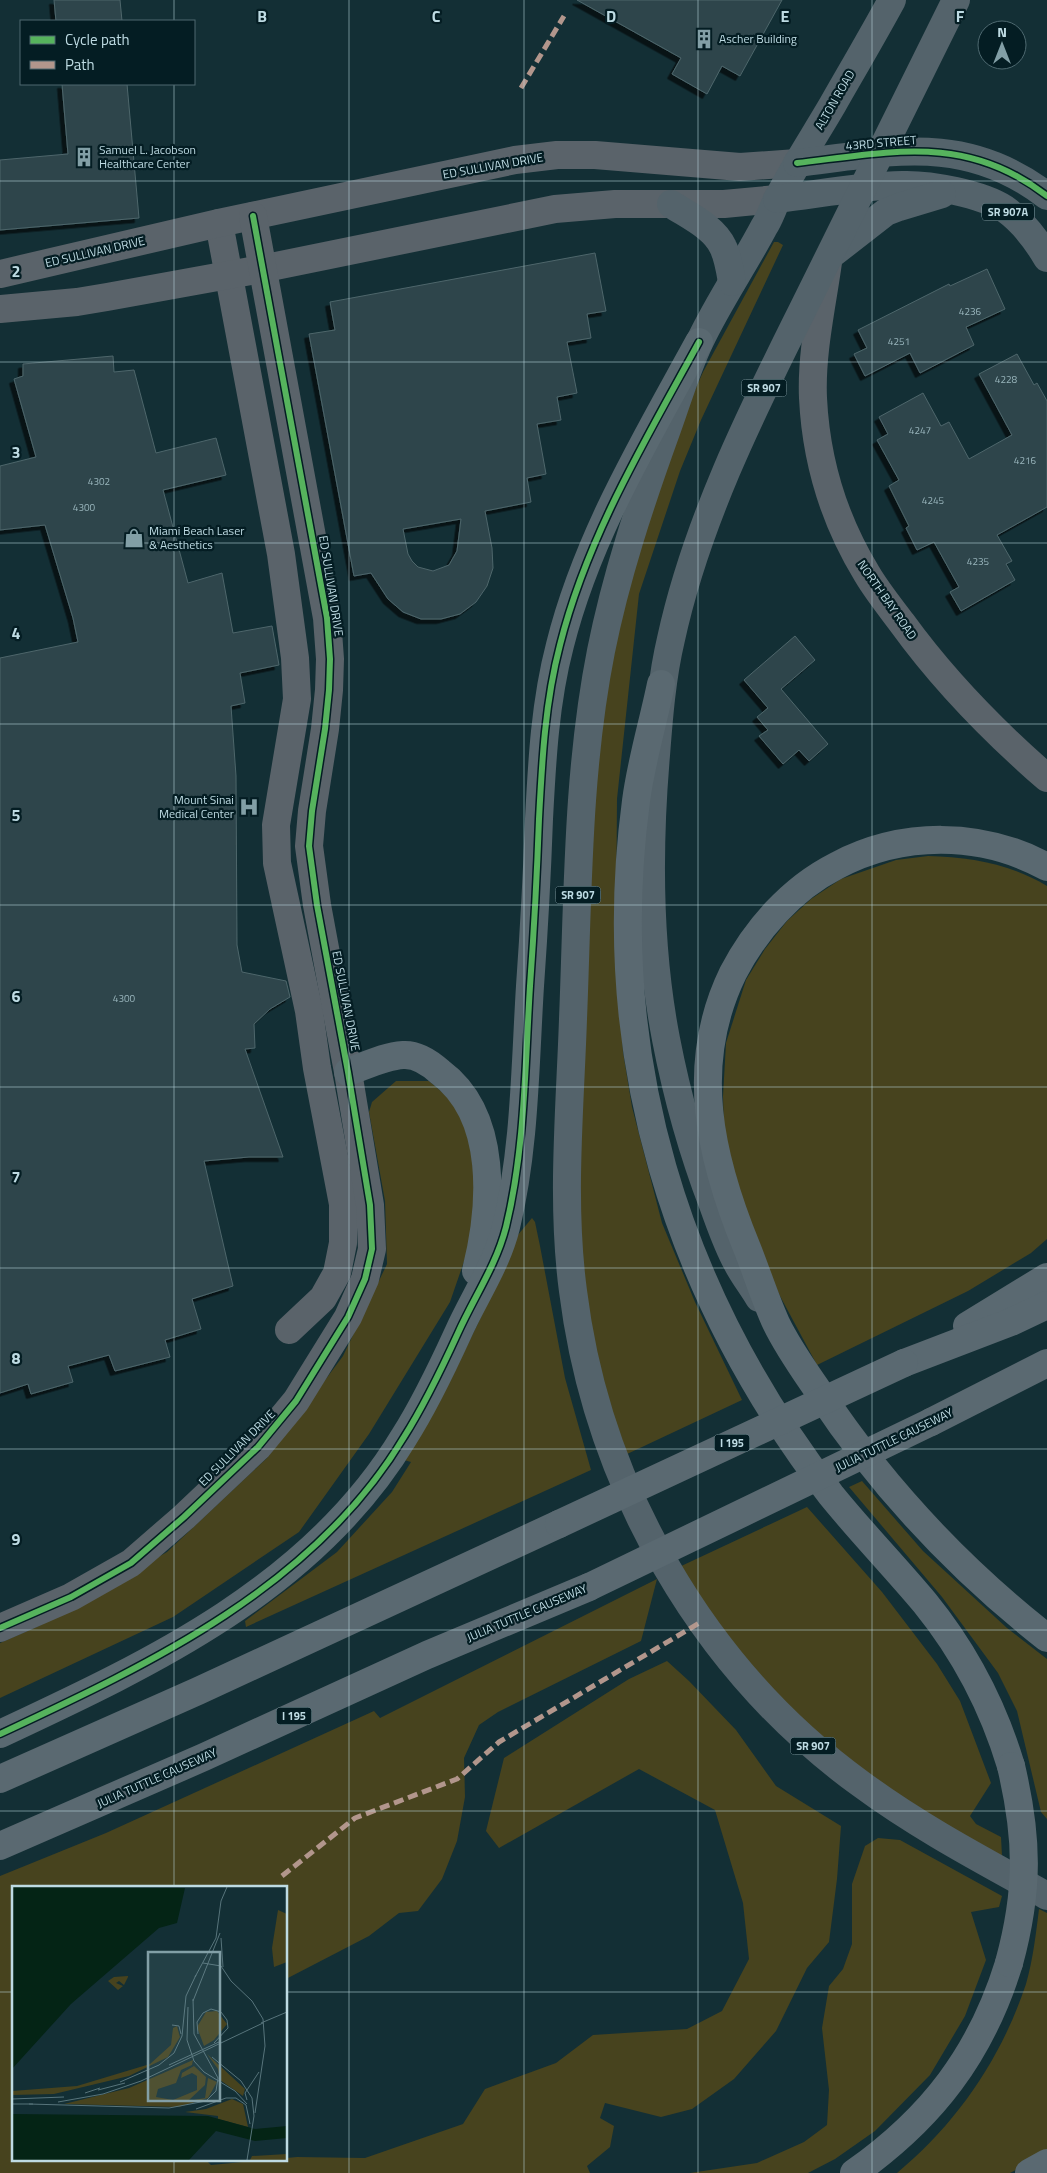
<svg xmlns="http://www.w3.org/2000/svg" width="1047" height="2173" viewBox="0 0 1047 2173" font-family="'Titillium Web',sans-serif">
<style>
.green{fill:#47431e}
.building{fill:#2d454b;stroke:#4e666b;fill-rule:evenodd;filter:url(#shadow)}
.lines{fill:none;stroke-linecap:round;stroke-linejoin:round}
.minor{stroke:#5a636a;stroke-width:28}
.major{stroke:#54636b;stroke-width:28}
.highway{stroke:#5a6971;stroke-width:28}
.highway-bridge{stroke:#5a6971;stroke-width:28}
.quiet{stroke:#b2968c;stroke-width:5;stroke-dasharray:10 5;stroke-linecap:butt}
.cycleway-casing{stroke:#041d23;stroke-width:9}
.cycleway{stroke:#56b35d;stroke-width:6}
.grid{fill:none;stroke:#bedbe3;stroke-width:1;stroke-opacity:0.55}
.labels{text-anchor:middle;stroke-width:4.5;stroke-linejoin:round;paint-order:stroke}
.number-label{font-size:10px;fill:#9ab6bd}
.shield{fill:#041d23;stroke:#86a2a9;stroke-width:1}
.shield-label{font-size:11px;font-weight:bold;fill:#bedbe3}
.poi-label{font-size:12px;fill:#bedbe3;stroke:#041d23;text-anchor:start}
.street-label{font-size:12px;fill:#bedbe3;stroke:#041d23}
.inset-road{fill:none;stroke:#57747b;stroke-width:1}
.view{fill:#829fa6;fill-opacity:0.15;stroke:#829fa6;stroke-width:2.5}
.inset-edge{fill:none;stroke:#bedbe3;stroke-width:2.5}
.grid-label{font-size:16px;text-anchor:middle;font-weight:bold;fill:#bedbe3;stroke:#041d23;stroke-width:4.5;stroke-linejoin:round;paint-order:stroke}
</style>
<defs>
<filter id="shadow"><feDropShadow dx="-4.5" dy="4.5" stdDeviation="0" flood-color="#0009"/></filter>
</defs>
<rect width="100%" height="100%" fill="#132f35"/>
<g class="green">
<polygon points="774,242 778,242 783,245 701,420 680,471 639,594 617,799 616,931 623,1052 632,1107 662,1223 695,1302 742,1400 625,1455 600,1395 575,1205 583,905 613,628 671,444 703,372"/>
<path d="M 928,856 C 971,857 1010,864 1047,886 L 1047,1239 L 1031,1253 L 968,1291 L 817,1365 L 780,1296 L 749,1232 L 724,1132 L 723,1096 L 726,1043 L 746,980 L 765,949 L 787,921 L 811,899 L 841,879 L 896,860 Z"/>
<polygon points="396,1081 429,1081 451,1100 471,1134 478,1185 469,1247 450,1302 369,1434 299,1532 173,1617 0,1698 0,1643 41,1625 167,1552 267,1458 343,1356 387,1264 385,1201 369,1112 372,1102"/>
<polygon points="532,1218 535,1222 540,1246 565,1378 591,1470 246,1627 245,1621 337,1552 392,1492 411,1462 404,1460 449,1383 481,1317 512,1242"/>
<polygon points="862,1481 923,1551 1007,1628 1047,1659 1047,1819 1041,1812 1017,1711 998,1673 942,1597 849,1487"/>
<polygon points="807,1507 882,1592 937,1664 960,1701 991,1783 970,1816 976,1824 1001,1837 1002,1856 922,1815 819,1738 761,1680 677,1568"/>
<polygon points="657,1579 641,1641 498,1712 479,1725 464,1758 465,1797 457,1841 442,1879 418,1911 399,1913 369,1936 286,1979 286,1887 14,1887 14,2159 205,2159 211,2165 297,2157 365,2158 463,2124 485,2089 556,2063 593,2035 687,2029 722,2011 749,1959 743,1903 715,1810 639,1769 499,1848 486,1831 504,1758 629,1679 667,1661 689,1681 736,1730 776,1786 841,1826 837,1879 829,1942 807,1968 776,2031 734,2079 692,2109 661,2117 605,2103 600,2118 614,2126 610,2147 587,2166 590,2173 0,2173 0,1876 106,1833 374,1711 380,1718"/>
<polygon points="878,1838 900,1840 1002,1896 999,1907 971,1912 986,1960 965,2016 930,2075 875,2131 835,2159 808,2173 690,2173 757,2163 804,2142 827,2125 829,2090 822,2028 829,1986 843,1969 852,1944 852,1884 865,1846"/>
<path d="M 1039,1909 L 1047,1913 L 1047,2153 L 1010,2173 L 897,2173 C 957,2123 1001,2059 1026,1984 C 1033,1960 1036,1933 1039,1909 Z"/>
</g>
<g class="building">
<polygon points="54,0 120,0 122,21 56,21"/>
<polygon points="577,0 782,0 740,76 722,66 707,94 672,74 681,58"/>
<polygon points="62,84 127,84 139,218 0,230 0,160 68,154"/>
<path d="M 595,253 L 606,311 L 587,314 L 591,338 L 567,342 L 577,393 L 557,397 L 561,420 L 537,424 L 546,474 L 527,478 L 531,502 L 485,511 L 492,548 L 493,568 L 487,586 L 476,602 L 460,614 L 441,619 L 421,619 L 403,612 L 388,599 L 371,573 L 354,576 L 309,334 L 335,330 L 330,302 ZM 461,519 L 457,551 L 449,565 L 433,571 L 418,567 L 412,561 L 408,554 L 403,529 Z"/>
<polygon points="987,269 1005,309 966,327 974,345 920,373 910,353 865,376 854,354 867,348 858,330 949,284 950,286"/>
<polygon points="1017,354 1034,385 1037,383 1047,401 1047,507 997,535 1012,561 1006,564 1015,580 961,611 950,592 959,587 934,542 917,550 906,528 909,526 889,486 899,480 877,440 888,434 879,417 923,393 941,426 949,422 969,459 1012,435 979,374"/>
<polygon points="113,356 114,372 134,370 156,453 216,438 226,475 163,490 188,583 222,573 233,633 272,626 279,665 240,673 245,703 231,706 236,776 237,945 242,972 286,981 290,997 270,1009 254,1024 255,1048 245,1049 283,1157 249,1157 204,1161 233,1286 192,1299 201,1329 165,1340 170,1357 115,1371 109,1355 68,1366 73,1382 31,1394 28,1384 0,1393 0,658 78,642 73,618 45,525 0,530 0,466 36,457 14,379 23,376 23,364"/>
<polygon points="795,636 815,660 781,689 828,744 809,761 799,750 783,764 759,736 768,730 757,717 768,708 744,680"/>
</g>
<g class="lines">
<g class="minor">
<polyline points="219,223 281,554 295,658 297,699 276,825 277,863 309,1011 317,1068 343,1204 343,1243 337,1273 323,1298 289,1330"/>
<path d="M 828,262 C 822,306 811,353 813,398 C 816,460 834,520 867,574 C 877,591 890,607 902,623 C 944,681 993,731 1047,778"/>
<polyline points="0,274 219,223 515,160 557,155 595,155 740,167 797,163"/>
<polyline points="0,309 77,302 107,297 261,269 555,209 615,204 724,204 777,199"/>
<polyline points="0,1628 71,1597 131,1563 184,1517 258,1447 296,1401 348,1317 365,1279 372,1249 370,1205 348,1072 317,905 309,846 312,811 325,729 329,690 330,659 327,618 253,216"/>
</g>
<g class="major">
<path d="M 892,0 C 873,35 853,69 833,104 C 815,135 795,165 778,198 C 773,207 770,218 764,227 C 744,265 719,301 700,341 C 686,370 677,402 666,432 C 640,504 616,576 601,651 C 577,772 578,896 573,1019 C 570,1109 561,1201 573,1291 C 597,1484 702,1669 861,1784 C 919,1827 984,1861 1047,1896"/>
<path d="M 797,163 C 891,152 966,133 1047,196"/>
<path d="M 777,199 C 819,194 861,186 902,185 C 930,184 982,194 1005,209 C 1023,222 1036,239 1047,258"/>
<path d="M 671,204 C 689,216 714,227 723,247 C 728,257 730,270 732,282"/>
<polyline points="832,254 886,212 899,207 942,194"/>
<path d="M 759,1298 C 752,1286 743,1275 737,1263 C 727,1245 720,1224 713,1205 C 692,1150 677,1096 666,1039 C 648,946 648,849 656,755 C 659,716 662,677 671,639 C 696,524 750,415 802,311 C 853,207 905,104 956,0"/>
</g>
<g class="highway">
<path d="M 661,684 C 653,723 641,762 636,801 C 602,1056 676,1293 831,1495 C 861,1532 894,1566 925,1603 C 964,1651 993,1706 1011,1766"/>
<path d="M 1047,867 C 981,831 902,831 836,866 C 791,889 756,929 733,973 C 688,1065 710,1158 747,1248 C 757,1273 765,1299 776,1323 C 788,1348 804,1370 819,1392 C 882,1487 958,1568 1047,1638"/>
<path d="M 348,1072 C 365,1066 385,1056 403,1055 C 417,1054 430,1063 440,1072 C 499,1116 492,1207 476,1271"/>
<polyline points="967,1326 1047,1277"/>
<polyline points="904,1363 1011,1322 1047,1305"/>
<polyline points="931,1422 1047,1363"/>
<path d="M 0,1734 C 152,1663 314,1587 404,1437 C 425,1404 442,1368 458,1333 C 474,1297 496,1266 506,1227 C 525,1149 525,1066 530,986 C 534,930 537,875 539,819 C 542,761 545,702 560,645 C 587,537 646,439 699,342"/>
<polyline points="0,1779 198,1691 559,1524"/>
<polyline points="0,1846 204,1757 427,1655 589,1587"/>
<path d="M 854,2173 C 932,2118 981,2054 1009,1963"/>
<polyline points="1029,2173 1047,2163"/>
</g>
<g class="highway-bridge">
<polyline points="559,1524 904,1363"/>
<polyline points="589,1587 931,1422"/>
<path d="M 1009,1963 C 1029,1890 1028,1838 1011,1766"/>
</g>
<g class="quiet">
<polyline points="521,88 564,16"/>
<polyline points="282,1876 355,1818 457,1779 499,1742 701,1622"/>
</g>
<defs>
<g id="cycleway">
<path d="M 797,163 C 891,152 966,133 1047,196"/>
<polyline points="0,1628 71,1597 131,1563 184,1517 258,1447 296,1401 348,1317 365,1279 372,1249 370,1205 348,1072 317,905 309,846 312,811 325,729 329,690 330,659 327,618 253,216"/>
<path d="M 0,1734 C 152,1663 314,1587 404,1437 C 425,1404 442,1368 458,1333 C 474,1297 496,1266 506,1227 C 525,1149 525,1066 530,986 C 534,930 537,875 539,819 C 542,761 545,702 560,645 C 587,537 646,439 699,342"/>
</g>
</defs>
<use href="#cycleway" class="cycleway-casing"/>
<use href="#cycleway" class="cycleway"/>
</g>
<path class="grid" d="M 174,0 L 174,21M 349,0 L 349,2173M 524,0 L 524,2173M 698,0 L 698,2173M 872,0 L 872,2173M 174,84 L 174,1887M 0,181 L 1047,181M 0,362 L 1047,362M 0,543 L 1047,543M 0,724 L 1047,724M 0,905 L 1047,905M 0,1087 L 1047,1087M 0,1268 L 1047,1268M 0,1449 L 1047,1449M 0,1630 L 1047,1630M 0,1811 L 1047,1811M 0,1992 L 14,1992M 286,1992 L 1047,1992M 174,2159 L 174,2173"/>
<defs>
<symbol id="building-bare" viewBox="-9 -9 18 18"><path d="M-4-6H4V6H1V3H-1V6H-4ZM-2.5-4.3h1.7v1.8h-1.7ZM.8-4.3h1.7v1.8H.8ZM-2.5-1h1.7V.8h-1.7ZM.8-1h1.7V.8H.8Z" fill="#829fa6" stroke="#041d23" stroke-width="2.5" paint-order="stroke"/></symbol>
<symbol id="shop-bare" viewBox="-9 -9 18 18"><path d="M-5-2.5h2.3a2.7 3.5 0 0 1 5.4 0H5L5.5 6h-11ZM-1.5-2.5h3a1.5 2.3 0 0 0-3 0Z" fill="#829fa6" stroke="#041d23" stroke-width="2.5" paint-order="stroke"/></symbol>
<symbol id="hospital-bare" viewBox="-9 -9 18 18"><path d="M-5-5h3v3.5h4V-5h3V5h-3V1.5h-4V5h-3Z" fill="#829fa6" stroke="#041d23" stroke-width="2.5" paint-order="stroke"/></symbol>
</defs>
<g fill-rule="evenodd">
<use href="#building-bare" x="690" y="25" width="28" height="28"/>
<use href="#building-bare" x="70" y="143" width="28" height="28"/>
<use href="#shop-bare" x="120" y="524" width="28" height="28"/>
<use href="#hospital-bare" x="235" y="793" width="28" height="28"/>
</g>
<g class="labels">
<g class="number-label">
<text x="970" y="315">4236</text>
<text x="899" y="345">4251</text>
<text x="1006" y="383">4228</text>
<text x="920" y="434">4247</text>
<text x="1025" y="464">4216</text>
<text x="99" y="485">4302</text>
<text x="933" y="504">4245</text>
<text x="84" y="511">4300</text>
<text x="978" y="565">4235</text>
<text x="124" y="1002">4300</text>
</g>
<g class="shield">
<rect x="982" y="203.5" width="52" height="17" rx="4"/>
<rect x="741.5" y="379.5" width="45" height="17" rx="4"/>
<rect x="555.5" y="886.5" width="45" height="17" rx="4"/>
<rect x="714.5" y="1434.5" width="35" height="17" rx="4"/>
<rect x="276.5" y="1707.5" width="35" height="17" rx="4"/>
<rect x="790.5" y="1737.5" width="45" height="17" rx="4"/>
</g>
<g class="shield-label">
<text x="1008" y="216">SR 907A</text>
<text x="764" y="392">SR 907</text>
<text x="578" y="899">SR 907</text>
<text x="732" y="1447">I 195</text>
<text x="294" y="1720">I 195</text>
<text x="813" y="1750">SR 907</text>
</g>
<g class="poi-label">
<text x="719" y="43">Ascher Building</text>
<text x="99" y="154">Samuel L. Jacobson<tspan x="99" dy="14">Healthcare Center</tspan></text>
<text x="149" y="535">Miami Beach Laser<tspan x="149" dy="14">&amp; Aesthetics</tspan></text>
<text x="234" y="804" text-anchor="end">Mount Sinai<tspan x="234" dy="14">Medical Center</tspan></text>
</g>
<g class="street-label">
<text transform="translate(835 100) rotate(-60)" y="4">ALTON ROAD</text>
<text transform="translate(881 143) rotate(-5)" y="4">43RD STREET</text>
<text transform="translate(493 166) rotate(-10)" y="4">ED SULLIVAN DRIVE</text>
<text transform="translate(95 252) rotate(-13)" y="4">ED SULLIVAN DRIVE</text>
<text transform="translate(331 586) rotate(81)" y="4">ED SULLIVAN DRIVE</text>
<text transform="translate(887 600) rotate(55)" y="4">NORTH BAY ROAD</text>
<text transform="translate(346 1001) rotate(79)" y="4">ED SULLIVAN DRIVE</text>
<text transform="translate(894 1440) rotate(-26)" y="4">JULIA TUTTLE CAUSEWAY</text>
<text transform="translate(237 1448) rotate(-45)" y="4">ED SULLIVAN DRIVE</text>
<text transform="translate(527 1613) rotate(-23)" y="4">JULIA TUTTLE CAUSEWAY</text>
<text transform="translate(157 1778) rotate(-24)" y="4">JULIA TUTTLE CAUSEWAY</text>
</g>
</g>
<g transform="translate(12 1886)">
<rect width="275" height="275" fill="#132f35"/>
<path d="M 266,24 L 275,28 L 275,76 L 262,81 L 260,62 ZM 102,91 L 116,90 L 116,91 L 112,99 L 107,95 L 104,97 L 111,100 L 106,104 L 96,95 ZM 205,125 L 215,138 L 202,154 L 192,160 L 185,141 L 194,126 ZM 165,140 L 168,151 L 156,171 L 117,190 L 42,208 L 0,209 L 0,205 L 65,200 L 138,178 L 159,159 L 161,142 ZM 195,168 L 233,203 L 231,210 L 208,194 L 206,183 ZM 181,174 L 180,179 L 169,184 L 164,197 L 146,203 L 144,211 L 161,214 L 185,204 L 185,190 L 180,187 L 169,192 L 170,187 L 182,180 L 194,191 L 193,199 L 176,215 L 193,212 L 196,192 L 205,196 L 196,212 L 167,221 L 52,218 L 117,202 ZM 220,213 L 231,218 L 236,241 L 206,233 L 206,230 L 173,226 L 194,223 ZM 275,268 L 275,274 L 238,274 L 240,270 Z" fill="#47431e"/>
<path d="M 0,1 L 173,2 L 165,37 L 147,42 L 59,118 L 0,183 ZM 0,228 L 196,230 L 243,243 L 275,240 L 275,252 L 243,255 L 204,245 L 177,274 L 0,274 Z" fill="#042415"/>
<path class="inset-road" d="M 209,52 L 211,81M 191,77 L 209,80 L 219,95 L 240,115 L 251,133 L 253,160 L 243,227M 183,91 L 204,52 L 209,15 L 215,1M 181,115 L 208,47M 176,121 L 175,154 L 182,175 L 192,186 L 223,205 L 235,218M 249,137 L 275,126M 160,139 L 167,140 L 169,148M 186,148 L 185,136 L 191,127 L 199,123 L 209,126 L 215,134 L 216,142 L 202,157M 200,171 L 229,195 L 240,212 L 242,230 L 235,274M 157,179 L 207,156M 108,196 L 147,179 L 162,167 L 170,150 L 174,110 L 184,89M 86,204 L 113,197M 73,207 L 88,202M 0,213 L 52,211M 235,214 L 233,207 L 247,186M 46,216 L 91,208 L 129,195 L 251,137M 0,218 L 21,218M 17,218 L 157,222 L 194,215 L 204,205 L 206,192 L 182,148 L 181,113M 184,223 L 214,212 L 224,212 L 234,219 L 238,238"/>
<path class="view" d="M 136,66 L 208,66 L 208,215 L 136,215 Z"/>
<rect width="275" height="275" class="inset-edge"/>
</g>
<g class="grid-label">
<text x="262" y="22">B</text>
<text x="436" y="22">C</text>
<text x="611" y="22">D</text>
<text x="785" y="22">E</text>
<text x="960" y="22">F</text>
<text x="16" y="277">2</text>
<text x="16" y="458">3</text>
<text x="16" y="639">4</text>
<text x="16" y="821">5</text>
<text x="16" y="1002">6</text>
<text x="16" y="1183">7</text>
<text x="16" y="1364">8</text>
<text x="16" y="1545">9</text>
</g>
<rect x="20" y="20" width="175" height="65" fill="#041d23" stroke="#4e6970"/>
<rect x="30" y="36" width="25" height="8" fill="#56b35d" stroke="#4e6970"/>
<text x="65" y="45" font-size="15" fill="#bedbe3">Cycle path</text>
<rect x="30" y="61" width="25" height="8" fill="#b2968c" stroke="#4e6970"/>
<text x="65" y="70" font-size="15" fill="#bedbe3">Path</text>
<g transform="translate(1002 45)"><circle r="24" fill="#041d23" stroke="#4e6970"/>
<path d="M0-4L9 19L0 12L-9 19Z" fill="#829fa6"/>
<text y="-8" font-size="14" font-weight="bold" text-anchor="middle" fill="#bedbe3">N</text>
</g>
</svg>
